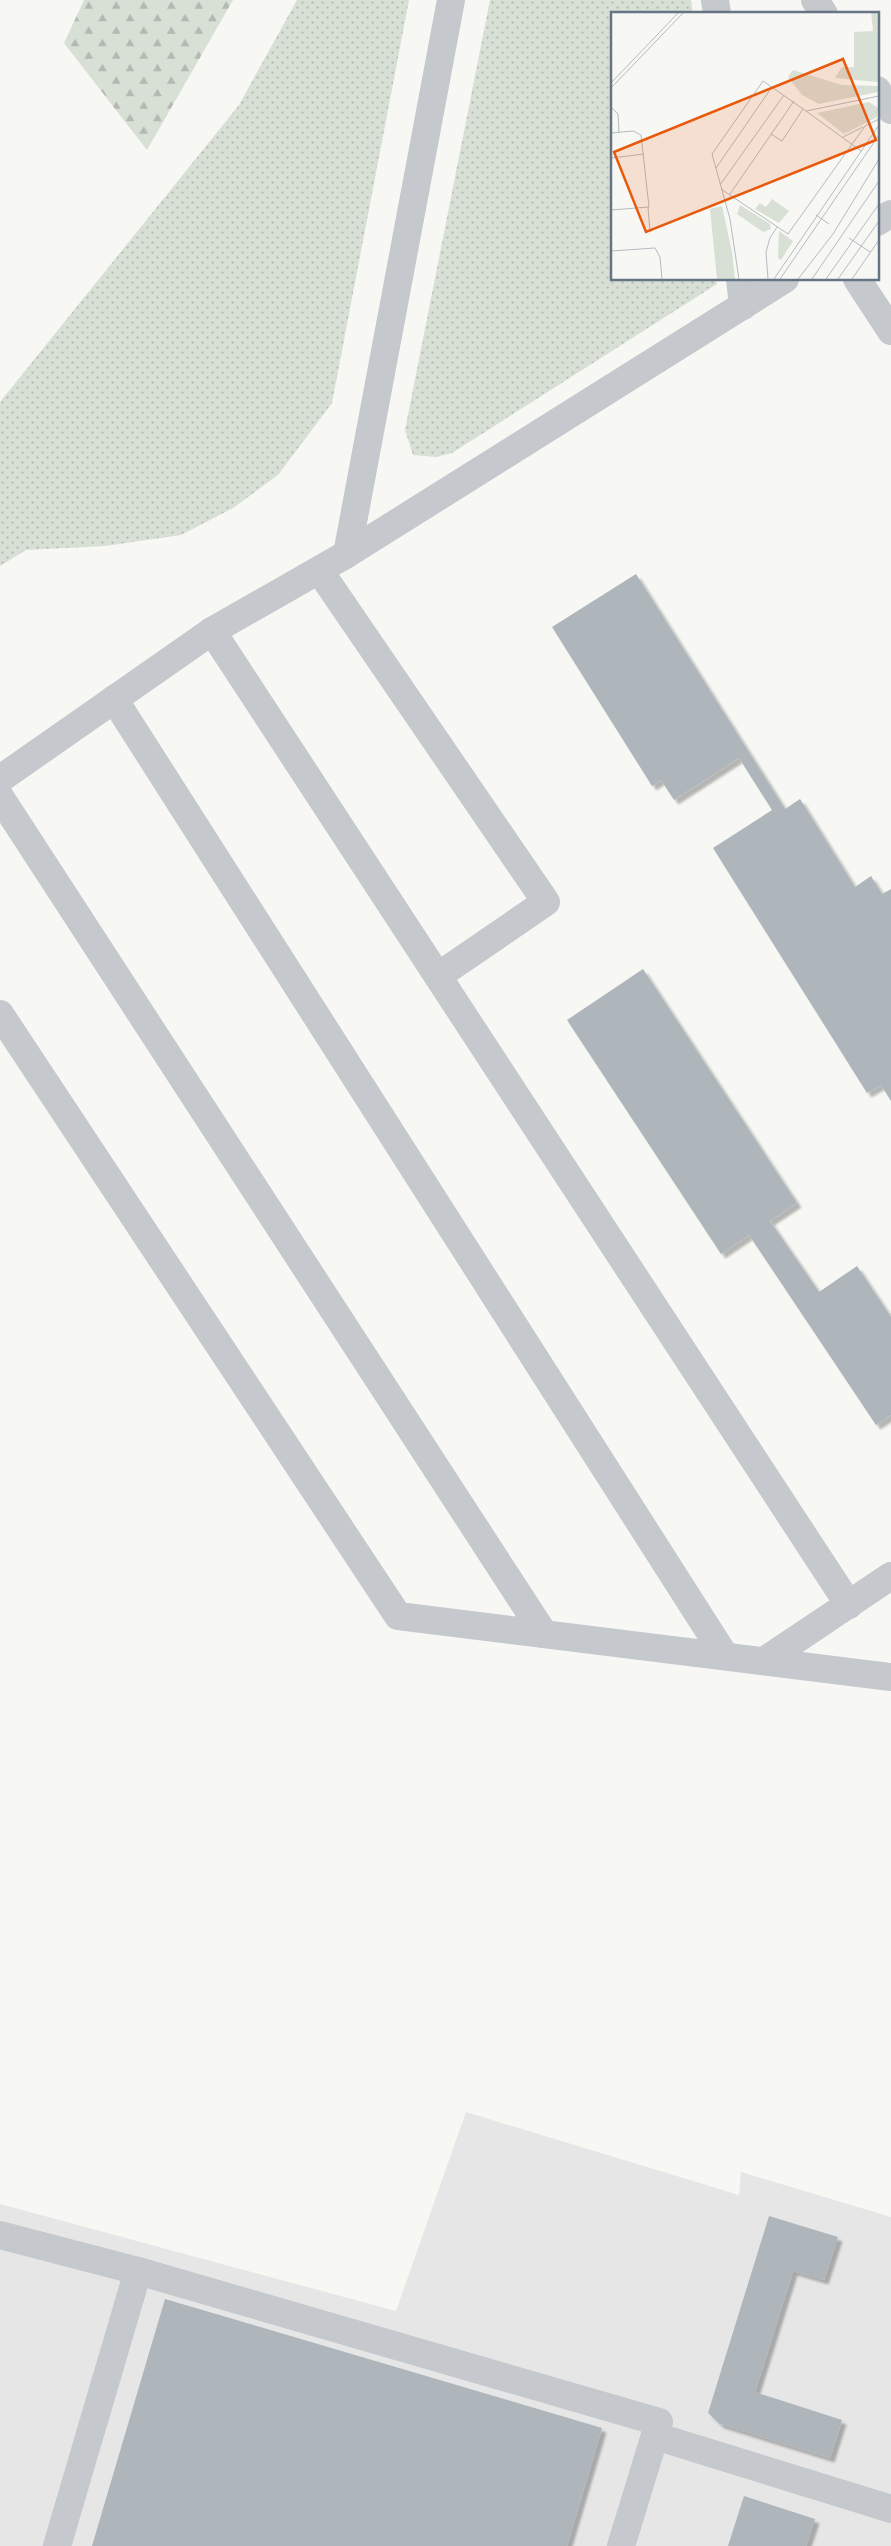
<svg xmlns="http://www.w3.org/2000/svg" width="891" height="2546" viewBox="0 0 891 2546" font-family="'Fira Sans Condensed',sans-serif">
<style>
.built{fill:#e5e6e5}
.green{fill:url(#green-dots)}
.forest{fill:url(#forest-firs)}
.building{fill:#aeb5bb;filter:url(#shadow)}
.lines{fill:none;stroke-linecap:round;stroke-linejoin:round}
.minor{stroke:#c5c8cc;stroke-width:28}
.inset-road{fill:none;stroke:#b4bbc1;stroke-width:1}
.view{fill:#e8590c;fill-opacity:0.15;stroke:#e8590c;stroke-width:2.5}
.inset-edge{fill:none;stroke:#657586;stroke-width:2.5}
</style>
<defs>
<pattern id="green-dots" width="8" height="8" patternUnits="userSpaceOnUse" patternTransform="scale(1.25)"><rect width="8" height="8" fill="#d8dfd5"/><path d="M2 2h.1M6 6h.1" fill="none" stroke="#b3b9b2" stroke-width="1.8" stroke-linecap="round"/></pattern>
<pattern id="forest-firs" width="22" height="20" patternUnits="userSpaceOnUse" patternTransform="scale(1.25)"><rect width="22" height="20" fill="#d8dfd5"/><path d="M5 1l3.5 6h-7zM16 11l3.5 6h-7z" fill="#b3b9b2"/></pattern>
<filter id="shadow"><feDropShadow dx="4.5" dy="4.5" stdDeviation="1" flood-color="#0004"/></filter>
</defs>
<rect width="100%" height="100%" fill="#f7f7f4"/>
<polygon class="built" points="466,2112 739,2195 741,2172 891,2217 891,2546 0,2546 0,2204 396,2311"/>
<g class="green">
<polygon points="297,0 409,0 332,403 278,475 233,508 181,535 105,546 26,550 0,566 0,402 239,105"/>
<polygon points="490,0 691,0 693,14 612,14 612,279 716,279 717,284 452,453 436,457 413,455 405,430"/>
</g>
<polygon class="forest" points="84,0 233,0 147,150 64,43"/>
<g class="building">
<polygon points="636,574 785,809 800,799 855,887 871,876 882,894 891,889 891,1101 881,1085 867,1093 713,848 772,810 739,758 674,800 661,780 652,786 552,627"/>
<polygon points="643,969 797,1203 770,1221 819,1292 857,1266 891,1317 891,1415 876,1425 749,1235 721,1254 567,1020"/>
<polygon points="769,2216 838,2237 824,2280 793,2271 755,2392 842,2420 830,2458 720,2424 708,2413"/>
<polygon points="165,2299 602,2428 567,2546 92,2546"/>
<polygon points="744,2496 815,2519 806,2546 728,2546"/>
</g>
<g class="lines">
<g class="minor">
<polyline points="715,0 717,14"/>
<polyline points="815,0 824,14"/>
<polyline points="877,90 891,110"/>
<polyline points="877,222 891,214"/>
<polyline points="740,279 743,306"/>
<polyline points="857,279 891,331"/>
<polyline points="347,554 785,279"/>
<polyline points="319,570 546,902 438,976"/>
<polyline points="212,631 849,1605"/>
<polyline points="114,699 725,1656"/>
<polyline points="0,779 212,631 347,554 451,0"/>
<polyline points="0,797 544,1634"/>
<polyline points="0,1014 398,1616 891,1677"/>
<polyline points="764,1661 891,1576"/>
<polyline points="0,2235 138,2271 659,2422 621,2546"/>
<polyline points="655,2436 891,2509"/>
<polyline points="57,2546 138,2271"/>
</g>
</g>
<g transform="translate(611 12)">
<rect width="268" height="268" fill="#f7f7f4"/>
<path d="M 182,58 L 231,73 L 267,74 L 267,80 L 208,92 L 191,83 L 177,65 ZM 258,90 L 267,96 L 266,105 L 233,122 L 206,101 ZM 161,187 L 178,199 L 168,211 L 144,197 L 149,191 L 155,195 ZM 129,193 L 159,212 L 160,217 L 152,220 L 126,202 ZM 111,194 L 121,240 L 124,267 L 106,267 L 99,197 ZM 168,219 L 182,229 L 170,248 L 167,246 Z" fill="#d8dfd5"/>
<path d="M 260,0 L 267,0 L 267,70 L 224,66 L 231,55 L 243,55 L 243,20 L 262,19 Z" fill="#d8dfd5"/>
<path class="inset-road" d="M 0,71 L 68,0M 0,76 L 73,0M 0,95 L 7,102 L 8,121M 195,99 L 250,139M 0,121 L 22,119 L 30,123 L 38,195 L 0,198M 160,122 L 171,129 L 192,97M 232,125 L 252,115M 0,146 L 33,142M 105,156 L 161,75M 109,173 L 173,83M 110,177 L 177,222 L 254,114 L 268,107M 119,182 L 183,89M 37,195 L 39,220M 205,203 L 218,212M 238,226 L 259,240M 0,239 L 44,236 L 49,245 L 51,267M 128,267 L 119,207 L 101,142 L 152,69 L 195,99 L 268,84M 157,267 L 155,240 L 159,226 L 166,215M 163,267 L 268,113M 169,267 L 268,123M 187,267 L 222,222 L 268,147M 201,267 L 268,169M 215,267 L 268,192M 227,267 L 268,209M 241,267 L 268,228"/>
<path class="view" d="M 232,47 L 265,128 L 35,220 L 3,140 Z"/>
<rect width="268" height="268" class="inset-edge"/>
</g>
</svg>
